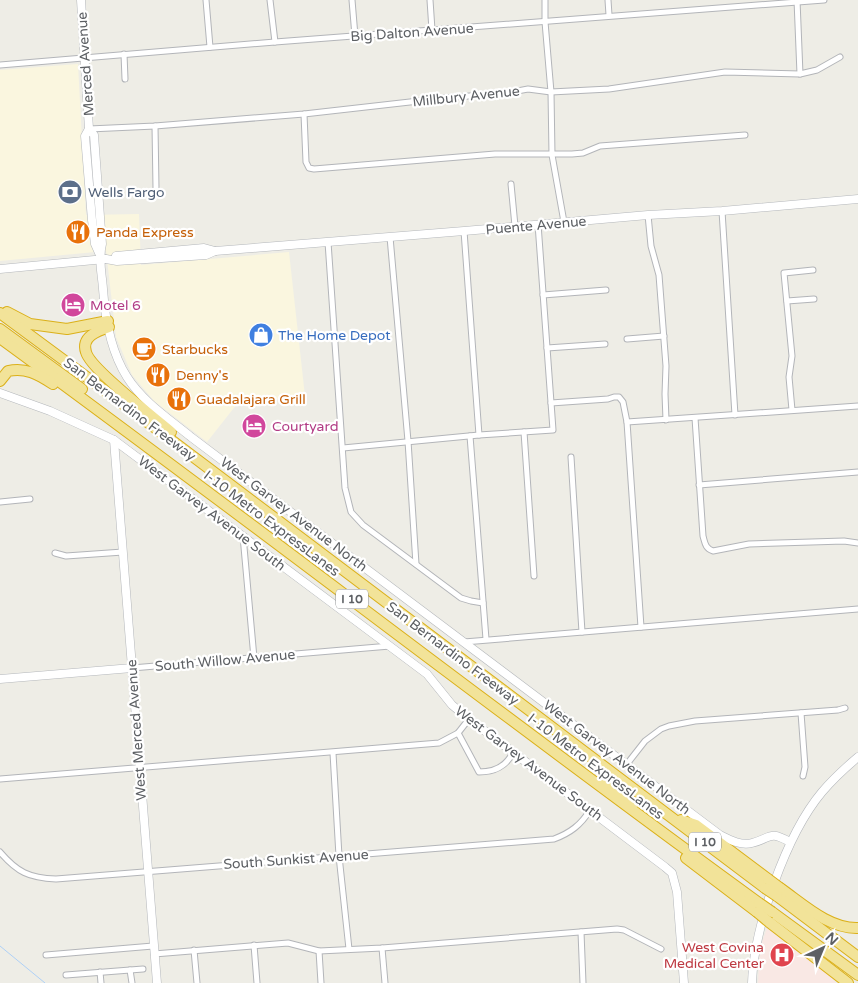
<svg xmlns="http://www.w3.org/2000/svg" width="858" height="983" viewBox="0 0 858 983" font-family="'Varela Round',sans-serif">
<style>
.commercial{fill:#faf6df}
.medical{fill:#f9e8e4}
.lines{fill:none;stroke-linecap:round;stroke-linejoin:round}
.stream{stroke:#aed0f6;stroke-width:1}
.street-casing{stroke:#b3b5b9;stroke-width:7}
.secondary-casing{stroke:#b4b7bb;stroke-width:9}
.highway-casing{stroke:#dbb019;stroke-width:12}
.street{stroke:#fff;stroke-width:5}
.secondary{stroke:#fff;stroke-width:8}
.highway{stroke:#f2e399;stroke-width:10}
.highway-bridge-casing{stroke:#dbb019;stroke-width:12;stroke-linecap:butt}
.highway-bridge{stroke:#f2e399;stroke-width:10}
.labels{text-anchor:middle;stroke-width:4.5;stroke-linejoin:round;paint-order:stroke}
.shield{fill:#fff;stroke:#8e9092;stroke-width:1}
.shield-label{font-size:12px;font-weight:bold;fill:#5d6064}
.street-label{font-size:14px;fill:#5d6064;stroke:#fff}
.service-label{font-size:14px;fill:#4e5e75;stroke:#fff;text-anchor:start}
.food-label{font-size:14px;fill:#c56008;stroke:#fff;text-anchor:start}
.hotel-label{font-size:14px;fill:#b23c85;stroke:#fff;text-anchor:start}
.shop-label{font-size:14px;fill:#366cbe;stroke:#fff;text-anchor:start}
.health-label{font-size:14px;fill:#be3a42;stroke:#fff;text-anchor:end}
</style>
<rect width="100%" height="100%" fill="#eeede6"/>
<polygon class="commercial" points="78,64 86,215 139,214 141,265 289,252 305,396 237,404 207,442 154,401 132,375 116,337 106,251 0,261 0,70"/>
<polygon class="medical" points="767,928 830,975 836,983 758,983 760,948"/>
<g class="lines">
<polyline class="stream" points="0,946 45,983"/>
<defs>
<g id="street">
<polyline points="206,0 210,47"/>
<polyline points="270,0 275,42"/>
<polyline points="352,0 355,36"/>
<polyline points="430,0 432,30"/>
<polyline points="545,0 545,22 551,92 552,155 564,222"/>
<polyline points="608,0 609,15"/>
<polyline points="797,0 800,74"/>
<polyline points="124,54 125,79"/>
<polyline points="0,65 275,42 824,0"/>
<polyline points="304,114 306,162 309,168 314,169 495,154 572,154 583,153 600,146 745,135"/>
<polyline points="155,126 156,188"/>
<polyline points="89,129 155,126 304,114 454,97 501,94 528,89 551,92 609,89 725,72 800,74 817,70 840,57"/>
<polyline points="511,184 515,226"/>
<polyline points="722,211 735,415"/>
<polyline points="648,215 651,246 659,275 666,366 665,394 666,420"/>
<polyline points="464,231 479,435"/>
<polyline points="390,237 408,441 416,564"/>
<polyline points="328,242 345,488 351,512 363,525 461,598 471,601 483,603"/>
<polyline points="543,295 606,290"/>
<polyline points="787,301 814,299"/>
<polyline points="627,339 664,336"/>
<polyline points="547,348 605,344"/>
<polyline points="551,403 608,399 614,397 619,397 623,402 627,422 641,627"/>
<polyline points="792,410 789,377 792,356 784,273 813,270"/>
<path d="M 695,418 L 703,536 C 705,543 705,548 713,551 L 749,544 L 844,541 L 858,543"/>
<polyline points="627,422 858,406"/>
<polyline points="524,432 534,576"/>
<polyline points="470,436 486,639"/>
<polyline points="343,448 479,435 553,430 538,224"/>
<polyline points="571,457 582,632"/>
<polyline points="699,485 858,472"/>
<polyline points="0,502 30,499"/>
<polyline points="243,536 254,658"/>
<polyline points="55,553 66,556 123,552"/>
<polyline points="464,642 858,609"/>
<polyline points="132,668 390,646"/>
<polyline points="801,713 805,767 803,776"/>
<path d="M 458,733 L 479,772 C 494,772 507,766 513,752"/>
<polyline points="333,753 339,856 349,949"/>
<polyline points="627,764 645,741 661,729 669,726 695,721 838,710 845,708"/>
<polyline points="0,779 439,743 458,733 469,719"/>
<path d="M 0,852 C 17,872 29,878 56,879 L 554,839 C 570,833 581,825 590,810"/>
<polyline points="581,932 583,983"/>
<polyline points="254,945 257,983"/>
<polyline points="382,948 385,983"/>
<polyline points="194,950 197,983"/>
<polyline points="319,951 321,983"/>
<polyline points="154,954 288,943 319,951 382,948 617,929 624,930 661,949"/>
<polyline points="46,955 153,946"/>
<polyline points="130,970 132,983"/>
<polyline points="100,972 101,983"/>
<polyline points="66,975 143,969"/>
</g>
<g id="secondary">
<polyline points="81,0 89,129 85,136 92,220 95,244 99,253"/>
<path d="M 89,129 L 94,135 L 102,244 C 98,259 102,274 103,289 C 105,318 111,352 127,377 C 142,401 169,419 191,437 L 720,835 C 730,840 741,846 752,843 C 772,838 768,830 790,842"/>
<polyline points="116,256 204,248 215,251"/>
<polyline points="106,259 117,261 206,255 215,251 464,231 648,215 722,211 858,199"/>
<polyline points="0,269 105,259"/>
<polyline points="0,393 50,411 114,440 427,674 452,705 469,719 665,867 672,873 677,892 684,983"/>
<polyline points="114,440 157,983"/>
<polyline points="0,679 132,668"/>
<path d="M 752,983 C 754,927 786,835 822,792 C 833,779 845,768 858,757"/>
</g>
<g id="highway">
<polyline points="7,312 30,324 67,329 108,321"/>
<polyline points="0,313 142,418 765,888"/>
<path d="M 109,327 C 97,331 81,337 86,352 C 90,369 155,418 171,432"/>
<polyline points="0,329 82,389"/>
<path d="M 0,338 C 255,524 504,718 759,903"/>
<path d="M 0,381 L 8,371 C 25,367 38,374 53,384"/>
<polyline points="602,779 634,803"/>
<polyline points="681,820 696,825 768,879"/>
<polyline points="686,858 757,912"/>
<path d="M 780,888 C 803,904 829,929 858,928"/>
<polyline points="777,896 858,957"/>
<polyline points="772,912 858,975"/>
<polyline points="769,922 848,983"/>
</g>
</defs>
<use href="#street" class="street-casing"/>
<use href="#secondary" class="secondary-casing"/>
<use href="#highway" class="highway-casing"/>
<use href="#street" class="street"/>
<use href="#secondary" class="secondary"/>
<use href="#highway" class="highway"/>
<defs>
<g id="highway-bridge">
<polyline points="768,879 780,888"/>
<polyline points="765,888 777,896"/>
<polyline points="759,903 772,912"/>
<polyline points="757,912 769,922"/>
</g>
</defs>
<use href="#highway-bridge" class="highway-bridge-casing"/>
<use href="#highway-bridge" class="highway-bridge"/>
</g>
<defs>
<symbol id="bank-disc" viewBox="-11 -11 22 22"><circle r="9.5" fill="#5c6f8a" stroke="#fff"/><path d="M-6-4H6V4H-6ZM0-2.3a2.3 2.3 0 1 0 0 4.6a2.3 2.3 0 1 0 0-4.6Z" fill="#fff"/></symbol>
<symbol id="restaurant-disc" viewBox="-11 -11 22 22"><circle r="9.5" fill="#e8710a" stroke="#fff"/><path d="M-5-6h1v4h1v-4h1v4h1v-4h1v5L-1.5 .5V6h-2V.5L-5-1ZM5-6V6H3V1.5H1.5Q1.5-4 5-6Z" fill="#fff"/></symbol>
<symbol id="hotel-disc" viewBox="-11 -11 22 22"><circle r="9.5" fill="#d1479c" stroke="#fff"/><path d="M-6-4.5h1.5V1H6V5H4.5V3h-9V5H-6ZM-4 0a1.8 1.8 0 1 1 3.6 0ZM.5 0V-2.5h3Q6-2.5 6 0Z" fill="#fff"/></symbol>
<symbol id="shop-disc" viewBox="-11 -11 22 22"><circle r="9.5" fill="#3f7fe0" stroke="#fff"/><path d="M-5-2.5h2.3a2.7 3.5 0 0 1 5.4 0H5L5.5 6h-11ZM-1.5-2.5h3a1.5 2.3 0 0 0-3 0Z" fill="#fff"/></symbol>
<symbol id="cafe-disc" viewBox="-11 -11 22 22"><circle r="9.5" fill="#e8710a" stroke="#fff"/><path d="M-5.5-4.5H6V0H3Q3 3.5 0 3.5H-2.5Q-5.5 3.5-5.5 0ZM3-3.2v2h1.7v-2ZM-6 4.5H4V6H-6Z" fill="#fff"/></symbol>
<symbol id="hospital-disc" viewBox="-11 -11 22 22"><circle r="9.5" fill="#e0444e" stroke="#fff"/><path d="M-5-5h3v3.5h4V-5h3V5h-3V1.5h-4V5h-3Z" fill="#fff"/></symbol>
</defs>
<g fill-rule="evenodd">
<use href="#bank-disc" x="56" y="178" width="28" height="28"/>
<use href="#restaurant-disc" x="64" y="218" width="28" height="28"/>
<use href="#hotel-disc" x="59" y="291" width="28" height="28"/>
<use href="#shop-disc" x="247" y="321" width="28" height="28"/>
<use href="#cafe-disc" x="130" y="335" width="28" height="28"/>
<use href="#restaurant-disc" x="144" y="361" width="28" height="28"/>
<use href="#restaurant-disc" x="165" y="385" width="28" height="28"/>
<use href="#hotel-disc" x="240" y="412" width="28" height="28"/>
<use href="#hospital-disc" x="768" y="941" width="28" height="28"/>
</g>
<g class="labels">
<g class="shield">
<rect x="336" y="589.5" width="32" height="19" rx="4"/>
<rect x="689" y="832.5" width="32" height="19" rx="4"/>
</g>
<g class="shield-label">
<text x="352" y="603">I 10</text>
<text x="705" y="846">I 10</text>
</g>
<g class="street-label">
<text transform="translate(412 32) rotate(-4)" y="5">Big Dalton Avenue</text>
<text transform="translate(85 64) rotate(-94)" y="5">Merced Avenue</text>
<text transform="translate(466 96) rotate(-6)" y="5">Millbury Avenue</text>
<text transform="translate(536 225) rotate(-5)" y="5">Puente Avenue</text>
<text transform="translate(130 409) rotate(37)" y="5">San Bernardino Freeway</text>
<text transform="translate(212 513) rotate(37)" y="5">West Garvey Avenue South</text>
<text transform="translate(294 514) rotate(37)" y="5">West Garvey Avenue North</text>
<text transform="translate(272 523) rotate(37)" y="5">I-10 Metro ExpressLanes</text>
<text transform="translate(453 653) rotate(37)" y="5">San Bernardino Freeway</text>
<text transform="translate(225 660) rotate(-5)" y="5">South Willow Avenue</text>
<text transform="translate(136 730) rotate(-94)" y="5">West Merced Avenue</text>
<text transform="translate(617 757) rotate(37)" y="5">West Garvey Avenue North</text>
<text transform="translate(529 763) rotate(37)" y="5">West Garvey Avenue South</text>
<text transform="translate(596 766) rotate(37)" y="5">I-10 Metro ExpressLanes</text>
<text transform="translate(296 859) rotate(-4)" y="5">South Sunkist Avenue</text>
</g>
<g class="service-label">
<text x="88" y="197">Wells Fargo</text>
</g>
<g class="food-label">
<text x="96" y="237">Panda Express</text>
<text x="162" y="354">Starbucks</text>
<text x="176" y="380">Denny's</text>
<text x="196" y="404">Guadalajara Grill</text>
</g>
<g class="hotel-label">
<text x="90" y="310">Motel 6</text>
<text x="272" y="431">Courtyard</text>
</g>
<g class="shop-label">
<text x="278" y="340">The Home Depot</text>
</g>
<g class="health-label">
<text x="764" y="952">West Covina<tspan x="764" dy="16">Medical Center</tspan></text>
</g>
</g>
<g transform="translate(823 948) rotate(44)" stroke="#ffffff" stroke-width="4" paint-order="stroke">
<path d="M0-4L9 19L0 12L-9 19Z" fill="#5d6064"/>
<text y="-8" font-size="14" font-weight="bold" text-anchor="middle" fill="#5d6064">N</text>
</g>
</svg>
